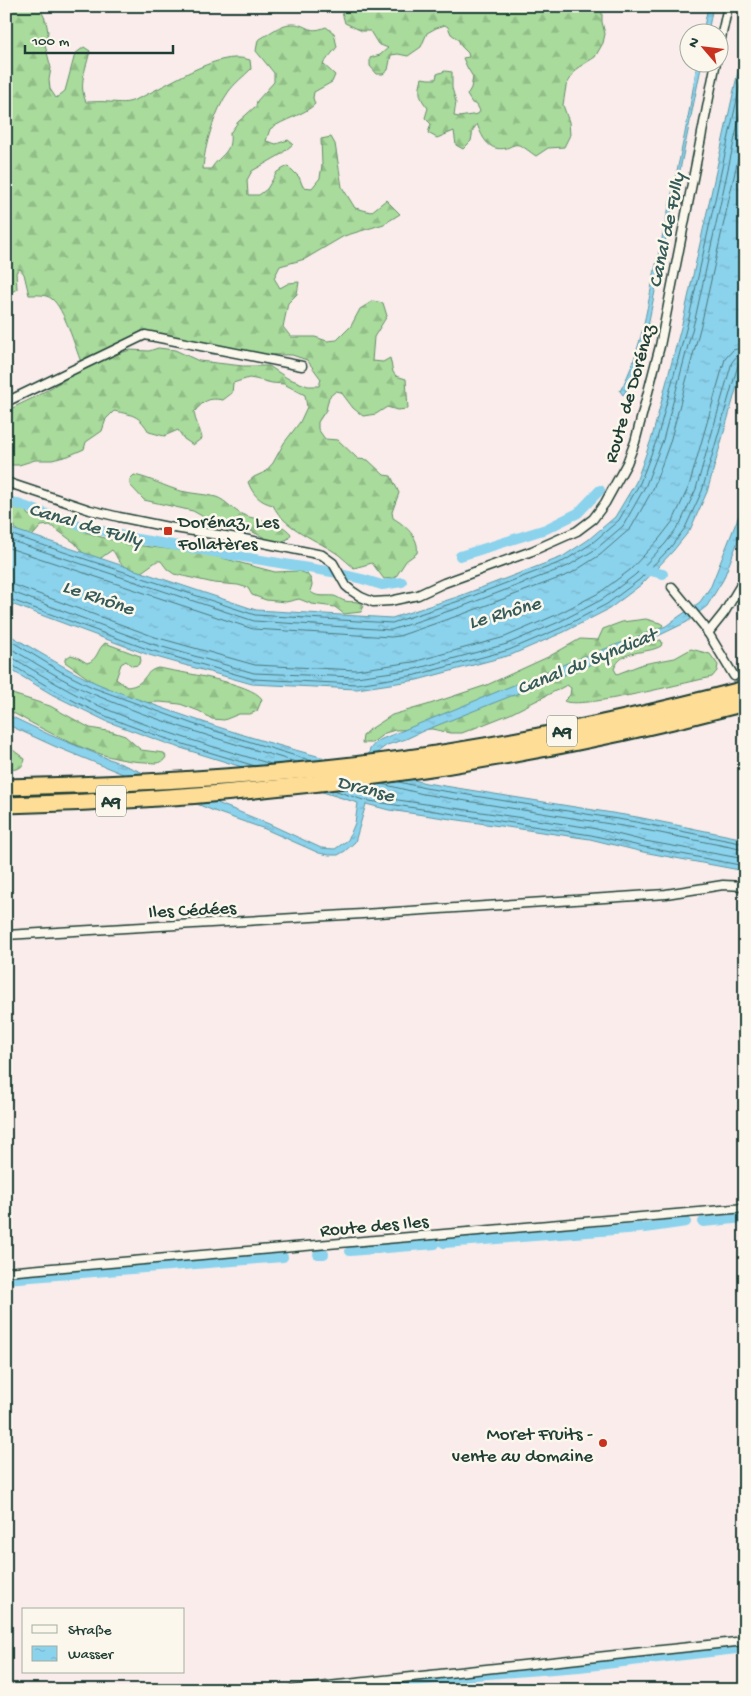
<svg xmlns="http://www.w3.org/2000/svg" width="751" height="1696" viewBox="0 0 751 1696" font-family="'Gochi Hand',sans-serif">
<style>
.forest{fill:url(#forest-firs);stroke:#648c68}
.water{fill:url(#water-ripples);stroke:#6096a2}
.lines{fill:none;stroke-linecap:round;stroke-linejoin:round}
.shore{stroke:#4a797e;stroke-width:1}
.canal{stroke:#8bd2ec;stroke-width:10}
.minor-casing{stroke:#1f3d34;stroke-width:11}
.motorway-casing{stroke:#1f3d34;stroke-width:19}
.minor{stroke:#fbf7ec;stroke-width:8}
.motorway{stroke:#fedd96;stroke-width:15}
.poi-dot{fill:#c8321e;stroke:#fbf7ec;stroke-width:2}
.labels{text-anchor:middle;stroke-width:5;stroke-linejoin:round;paint-order:stroke}
.shield{fill:#fbf7ec;stroke:#61756b;stroke-width:1}
.shield-label{font-size:18px;font-weight:bold;fill:#1f3d34}
.street-label{font-size:19px;fill:#1f3d34;stroke:#fbf7ec}
.poi-label{font-size:19px;fill:#1f3d34;stroke:#fbf7ec;text-anchor:start}
.water-label{font-size:20px;font-style:italic;fill:#355b59;stroke:#fbf7ec}
</style>
<defs>
<pattern id="forest-firs" width="22" height="20" patternUnits="userSpaceOnUse" patternTransform="scale(1.25)"><rect width="22" height="20" fill="#a9db9c"/><path d="M5 1l3.5 6h-7zM16 11l3.5 6h-7z" fill="#91bd87"/></pattern>
<pattern id="water-ripples" width="26" height="14" patternUnits="userSpaceOnUse" patternTransform="scale(1.25)"><rect width="26" height="14" fill="#8bd2ec"/><path d="M2 4q2-2 4 0t4 0M15 11q2-2 4 0t4 0" fill="none" stroke="#78b5cb"/></pattern>
</defs>
<rect width="100%" height="100%" fill="#f9ecea"/>
<filter id="ink" filterUnits="userSpaceOnUse"><feTurbulence type="fractalNoise" baseFrequency=".02" numOctaves="2"/><feDisplacementMap in="SourceGraphic" scale="10" xChannelSelector="R" yChannelSelector="G"/><feConvolveMatrix kernelMatrix="1 2 1 2 8 2 1 2 1" color-interpolation-filters="sRGB"/></filter>
<g filter="url(#ink)">
<g class="forest">
<path d="M 6,6 L 39,6 L 46,21 L 48,32 L 45,45 L 51,68 L 49,80 L 50,89 L 56,98 L 65,91 L 75,54 L 84,47 L 90,51 C 86,69 78,84 86,102 C 93,102 101,101 109,102 C 117,102 124,104 132,101 C 163,90 217,48 250,60 L 251,69 C 244,76 235,83 229,91 C 215,110 204,147 203,169 L 211,169 C 221,153 232,154 230,133 L 238,122 L 256,106 L 257,101 L 274,82 L 274,73 L 256,51 L 258,40 C 268,35 280,24 291,24 C 307,23 307,35 326,27 L 334,33 L 337,47 L 323,64 L 335,75 L 332,82 L 314,92 L 313,98 L 315,104 C 304,115 284,119 270,129 L 266,141 L 276,144 L 288,140 L 293,144 L 280,155 L 252,171 L 247,180 L 248,195 L 259,195 L 267,189 L 277,172 L 288,166 L 299,177 L 303,187 L 312,188 L 320,178 L 322,165 L 321,139 L 331,137 L 335,144 L 342,187 L 355,208 L 371,212 L 386,200 L 400,214 L 384,224 L 344,236 L 305,259 L 280,266 L 274,278 L 280,288 L 289,283 L 299,282 L 297,294 L 288,303 L 283,327 L 291,337 L 315,337 L 327,341 L 337,340 L 351,326 L 360,309 L 373,301 L 383,303 L 387,316 L 374,337 L 372,361 L 383,362 L 390,358 L 393,372 L 396,376 L 406,379 L 408,409 L 397,410 L 387,407 L 376,414 L 363,416 L 353,408 L 341,392 L 336,391 L 329,397 L 326,410 L 318,422 L 318,429 L 325,439 L 338,440 L 358,459 L 368,460 L 384,475 L 391,476 L 399,493 L 392,512 L 393,518 C 405,525 420,538 417,553 L 406,561 L 395,578 L 384,579 L 372,563 L 354,568 C 349,564 344,559 339,555 C 318,540 284,529 273,505 C 260,502 253,495 248,482 L 254,477 L 265,472 L 273,463 L 284,443 L 300,422 L 307,407 L 305,395 L 284,384 L 272,383 L 255,379 L 249,378 L 233,383 L 232,393 L 223,400 C 208,397 204,401 194,412 C 195,422 200,428 202,438 L 193,445 L 184,439 L 178,430 L 164,436 L 149,432 C 139,415 133,415 114,411 L 106,419 L 102,431 L 86,442 L 84,449 L 68,456 L 52,460 L 35,460 L 19,465 L 6,465 L 6,411 L 35,397 L 86,367 L 111,356 L 130,350 L 149,351 L 158,348 L 175,350 L 199,361 L 243,366 L 269,366 L 287,378 L 308,386 L 319,386 L 321,379 L 307,360 L 292,355 L 212,354 L 190,347 L 177,338 L 130,338 L 81,362 C 75,347 64,308 52,299 C 46,294 37,295 29,295 L 24,274 L 20,269 L 16,272 L 17,289 L 6,295 Z"/>
<path d="M 331,6 L 602,6 L 602,22 L 605,34 L 603,43 L 595,57 L 576,69 L 566,86 L 563,105 L 569,122 L 570,135 L 564,147 L 548,148 L 536,156 C 531,153 525,147 519,145 C 514,144 512,146 507,148 C 489,152 483,139 477,124 L 473,130 L 471,141 L 463,149 L 456,145 L 454,131 L 437,138 L 428,133 L 431,124 L 425,118 L 428,108 C 419,98 418,91 422,78 L 428,79 L 436,79 L 437,74 L 445,71 L 452,72 L 452,88 L 456,102 L 454,116 L 459,117 L 478,114 L 480,111 L 477,105 L 472,103 L 467,95 L 471,88 L 473,77 L 467,67 L 463,58 L 469,57 L 468,53 L 461,46 L 458,39 L 451,34 L 448,27 L 445,25 L 436,28 L 427,33 L 421,47 L 408,56 L 398,54 L 391,55 L 388,70 L 383,74 L 377,74 L 370,66 L 370,58 L 380,55 L 388,48 L 378,44 L 370,31 L 362,31 L 345,23 L 341,9 Z"/>
<path d="M 134,475 C 150,478 165,487 181,491 C 193,494 205,494 216,497 C 225,500 230,507 238,512 C 253,522 278,518 291,534 L 288,539 L 282,541 L 269,540 L 249,530 L 227,528 L 211,521 L 193,511 L 144,500 L 130,485 L 130,479 Z"/>
<path d="M 6,502 C 17,503 23,505 28,515 L 51,520 L 101,537 L 134,545 L 203,553 L 275,572 L 299,571 L 307,574 L 311,579 L 312,585 L 310,591 C 316,598 325,595 334,596 C 338,597 341,600 345,601 C 354,603 356,599 364,606 L 361,612 L 344,614 L 335,607 L 312,604 L 299,599 L 286,602 L 266,600 L 252,595 L 248,588 L 238,585 L 214,583 L 174,574 L 167,569 L 161,561 L 157,561 L 137,575 C 130,572 124,568 119,561 C 116,557 116,554 112,550 L 98,560 L 86,557 L 75,543 L 50,525 L 41,526 L 28,541 L 21,539 L 14,525 L 6,523 Z"/>
<path d="M 646,619 L 660,623 L 663,625 L 661,628 L 634,638 L 630,642 L 631,648 C 642,648 651,641 661,640 L 662,643 L 661,646 C 645,655 622,648 614,669 L 617,674 L 643,664 L 675,658 L 691,649 L 710,654 L 718,665 L 717,671 L 712,677 C 687,682 580,710 564,701 L 570,695 L 571,688 L 567,685 L 510,714 L 462,733 L 451,733 L 432,729 L 395,730 L 385,733 L 372,743 L 362,743 L 363,736 L 366,732 L 392,715 L 427,705 L 487,685 L 548,657 L 580,639 L 598,640 L 603,629 L 622,622 Z"/>
<path d="M 105,643 L 140,656 L 141,661 L 138,665 L 132,666 L 126,661 L 121,664 L 116,679 L 127,687 C 147,685 142,672 158,668 C 179,672 252,683 262,699 L 257,711 L 250,714 L 239,714 L 224,720 L 212,719 L 199,711 L 180,704 L 160,702 L 137,703 L 106,691 L 65,662 L 65,659 L 71,655 L 77,657 L 87,663 C 98,660 97,649 105,643 Z"/>
<path d="M 6,692 L 50,706 L 90,728 L 113,732 L 125,736 L 141,750 L 164,753 L 166,757 C 162,765 153,763 146,762 C 97,761 48,732 6,709 Z"/>
<path d="M 6,745 L 25,759 C 23,770 16,769 6,770 Z"/>
</g>
<g class="water">
<polygon points="708,6 713,6 708,32 703,32"/>
<polygon points="745,40 745,358 707,492 690,530 673,551 642,584 609,609 564,632 511,655 417,680 357,689 252,684 149,655 6,602 6,527 256,610 392,618 457,597 562,557 588,540 615,517 636,482 652,437 684,316"/>
<path d="M 697,63 L 702,63 L 646,335 L 633,381 L 623,395 L 620,391 C 642,353 648,299 658,256 C 672,192 688,128 697,63 Z"/>
<path d="M 745,500 L 745,523 L 723,580 L 707,606 L 687,622 L 637,646 L 423,731 L 406,739 L 387,745 L 379,751 L 373,770 L 426,783 L 637,817 L 745,839 L 745,871 L 643,852 L 590,839 L 389,810 L 366,804 L 355,842 L 345,851 L 338,855 L 329,855 L 319,853 L 265,829 L 219,813 L 54,746 L 6,724 L 6,714 L 50,735 L 269,824 L 321,848 L 335,849 L 348,840 L 355,823 L 358,803 L 168,744 L 106,721 L 53,695 L 6,667 L 6,633 C 36,650 65,669 96,683 C 119,693 144,701 168,710 C 233,733 298,752 365,768 L 370,749 L 377,741 L 565,664 L 666,626 L 674,620 L 700,602 L 711,586 Z"/>
</g>
<g class="lines">
<g class="shore">
<polyline points="6,533 255,615 392,623 459,601 564,561 591,544 619,520 640,483 657,439 689,318 745,63"/>
<polyline points="6,539 254,621 391,630 461,607 568,566 596,549 623,526 646,485 663,440 695,319 745,92"/>
<polyline points="6,547 253,629 391,637 399,636 463,614 570,574 600,555 631,528 653,489 670,442 702,321 745,127"/>
<polyline points="6,584 14,585 155,637 255,665 356,670 413,662 505,637 556,615 599,593 630,570 659,539 673,521 689,486 725,359 733,350 745,347"/>
<polyline points="6,591 12,592 152,644 254,673 356,677 415,669 507,644 559,622 603,599 635,575 665,544 680,524 696,489 732,362 737,356 745,355"/>
<polyline points="6,598 150,650 253,679 357,684 416,675 509,650 561,628 607,604 639,580 670,548 685,528 702,491 738,365 740,362 745,361"/>
<polyline points="6,638 60,671 94,688 193,724 312,761"/>
<path d="M 6,646 C 35,662 62,681 93,694 C 158,722 228,742 296,762"/>
<path d="M 6,657 L 13,658 C 45,677 77,697 111,711 C 163,733 218,748 271,764"/>
<path d="M 6,663 L 10,664 C 42,683 74,703 108,717 C 156,737 206,751 255,766"/>
<polyline points="399,782 425,788 636,822 745,844"/>
<polyline points="382,784 423,794 635,828 745,850"/>
<polyline points="349,788 391,799 592,828 645,841 745,859"/>
<polyline points="334,790 363,800 591,835 644,847 745,866"/>
</g>
<g class="canal">
<polyline points="6,500 82,526 137,539 332,572 362,579 382,585 402,582"/>
<polyline points="460,556 546,529 578,513 600,490"/>
<polyline points="642,569 663,574"/>
<polyline points="703,1222 745,1218"/>
<polyline points="645,1228 686,1222"/>
<polyline points="444,1243 640,1228"/>
<polyline points="350,1251 435,1244"/>
<polyline points="318,1254 324,1254"/>
<polyline points="6,1279 283,1257"/>
<polyline points="332,1690 475,1675 579,1667 745,1648"/>
</g>
<defs>
<g id="minor">
<polyline points="718,52 728,6"/>
<polyline points="6,402 145,335 302,366"/>
<polyline points="6,482 90,510 119,517 168,527 244,539 322,555 333,563 346,586 352,591 361,597 373,602 390,601 418,595 444,583 532,551 577,531 593,519 605,503 627,463 635,442 660,346 716,62"/>
<polyline points="672,587 704,626 734,676"/>
<polyline points="708,633 724,613 745,578"/>
<polyline points="6,935 379,913 666,894 723,885 745,886"/>
<polyline points="6,1272 745,1208"/>
<polyline points="291,1690 745,1641"/>
</g>
<g id="motorway">
<path d="M 6,787 C 136,784 265,777 394,760 C 512,744 630,719 745,689"/>
<path d="M 6,805 C 256,799 503,767 745,703"/>
</g>
</defs>
<use href="#minor" class="minor-casing"/>
<use href="#motorway" class="motorway-casing"/>
<use href="#minor" class="minor"/>
<use href="#motorway" class="motorway"/>
</g>
</g>
<g class="poi-dot">
<rect x="163" y="526" width="10" height="10" rx="2.5"/>
<circle cx="603" cy="1443" r="5"/>
</g>
<g class="labels">
<g class="shield">
<rect x="547" y="715.5" width="30" height="31" rx="4"/>
<rect x="96" y="785.5" width="30" height="31" rx="4"/>
</g>
<g class="shield-label">
<text x="562" y="737">A9</text>
<text x="111" y="807">A9</text>
</g>
<g class="street-label">
<text transform="translate(628 393) rotate(-74)" y="7">Route de Dorénaz</text>
<text transform="translate(192 908) rotate(-3)" y="7">Iles Cédées</text>
<text transform="translate(374 1224) rotate(-5)" y="7">Route des Iles</text>
</g>
<g class="poi-label">
<text x="178" y="527">Dorénaz, Les<tspan x="178" dy="22">Follatères</tspan></text>
<text x="593" y="1439" text-anchor="end">Moret Fruits -<tspan x="593" dy="22">vente au domaine</tspan></text>
</g>
<g class="water-label">
<text transform="translate(665 230) rotate(-78)" y="7">Canal de Fully</text>
<text transform="translate(86 523) rotate(16)" y="7">Canal de Fully</text>
<text transform="translate(99 596) rotate(19)" y="7">Le Rhône</text>
<text transform="translate(504 611) rotate(-16)" y="7">Le Rhône</text>
<text transform="translate(586 660) rotate(-22)" y="7">Canal du Syndicat</text>
<text transform="translate(366 787) rotate(15)" y="7">Dranse</text>
</g>
</g>
<rect width="751" height="1696" fill="none" stroke="#fbf7ec" stroke-width="25"/>
<rect x="12" y="12" width="726" height="1671" fill="none" stroke="#1f3d34" stroke-width="2" filter="url(#ink)"/>
<rect x="22" y="1608" width="162" height="65" fill="#fbf7ec" stroke="#a3ada2"/>
<rect x="32" y="1625" width="25" height="8" fill="#fbf7ec" stroke="#a3ada2"/>
<text x="68" y="1634" font-size="15" fill="#1f3d34">Straße</text>
<rect x="32" y="1646" width="25" height="15" fill="url(#water-ripples)" stroke="#a3ada2"/>
<text x="68" y="1658" font-size="15" fill="#1f3d34">Wasser</text>
<g transform="translate(704 48) rotate(298)"><circle r="24" fill="#fbf7ec" stroke="#a3ada2"/>
<path d="M0-4L9 19L0 12L-9 19Z" fill="#c8321e"/>
<text y="-8" font-size="14" font-weight="bold" text-anchor="middle" fill="#1f3d34">N</text>
</g>
<path d="M25 45v8h148v-8" fill="none" stroke="#1f3d34" stroke-width="2.5"/>
<text x="32" y="45" font-size="15" fill="#1f3d34" stroke="#fbf7ec" stroke-width="4" paint-order="stroke">100 m</text>
</svg>
